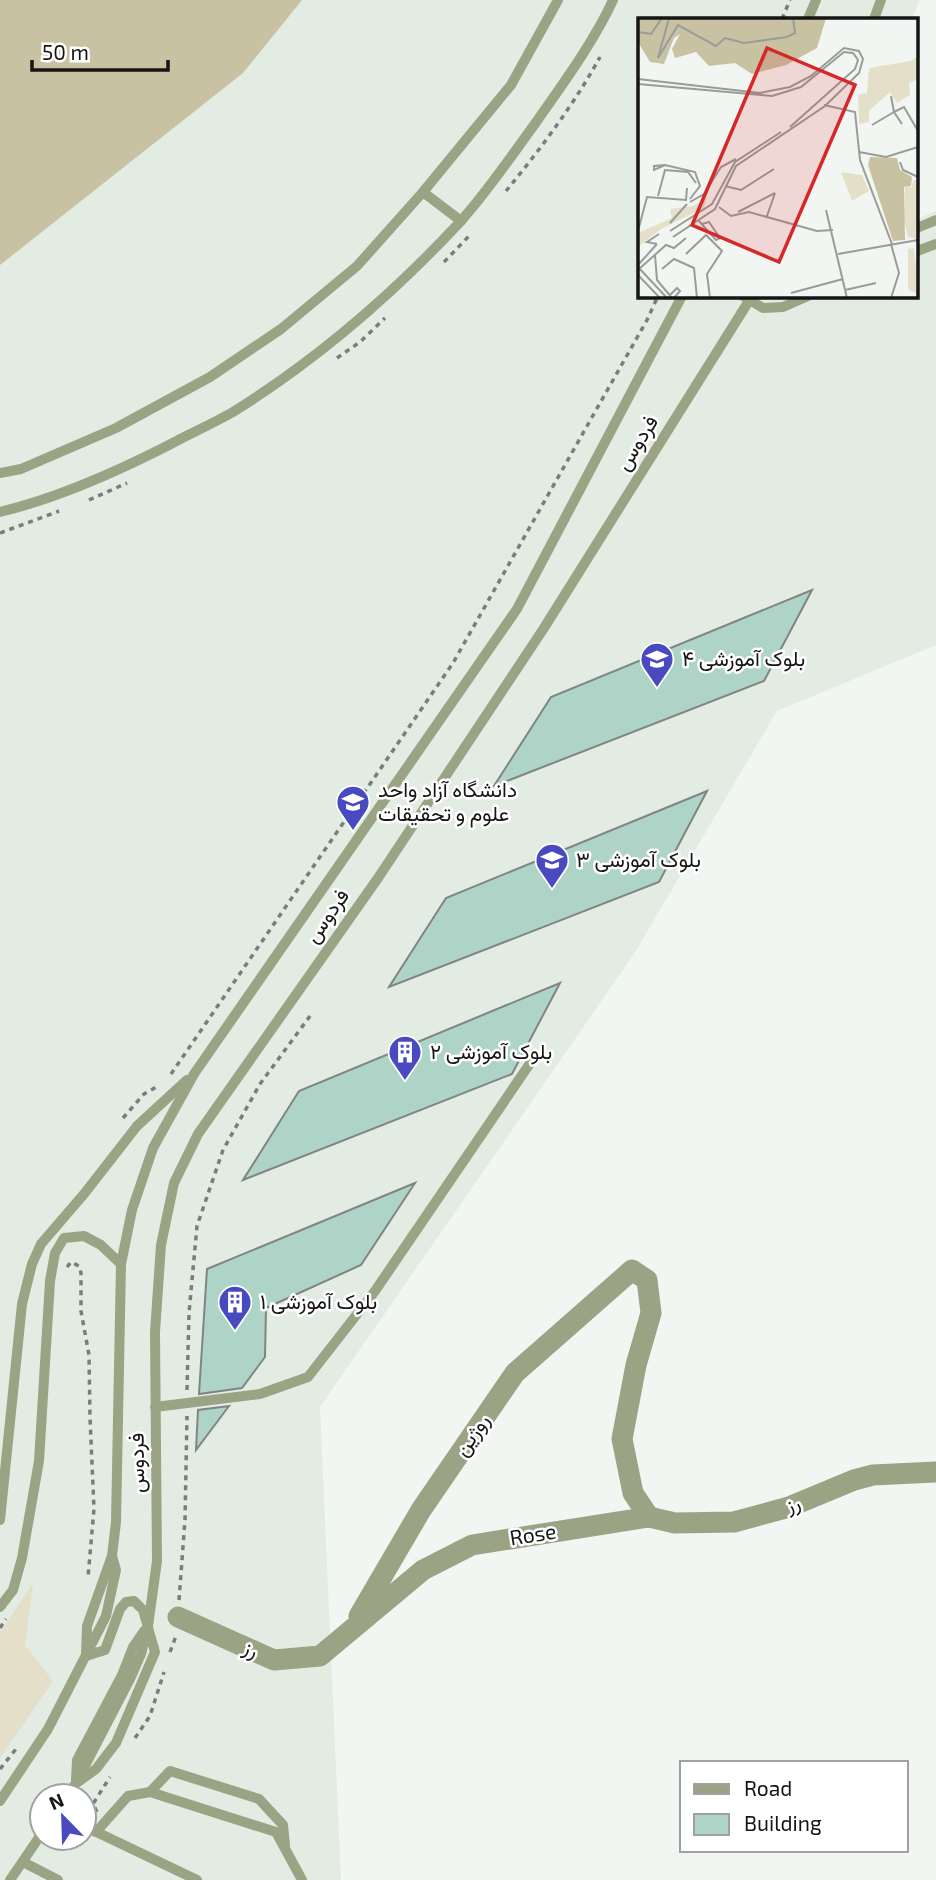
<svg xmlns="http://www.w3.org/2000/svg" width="936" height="1880" viewBox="0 0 936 1880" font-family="'Exo 2',Vazirmatn,sans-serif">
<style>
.built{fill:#e2ece3;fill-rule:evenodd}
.green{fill:#e3dfc9}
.forest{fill:#c8c1a2}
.building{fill:#aed3c7;stroke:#808583;stroke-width:2}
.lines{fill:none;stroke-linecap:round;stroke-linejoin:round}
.path{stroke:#7a7d7a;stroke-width:3.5;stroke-dasharray:5 5;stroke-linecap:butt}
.lane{stroke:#9aa485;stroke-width:10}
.street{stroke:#9aa485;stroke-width:21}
.labels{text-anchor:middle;stroke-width:5;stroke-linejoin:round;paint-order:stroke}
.street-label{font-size:21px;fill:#141514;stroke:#fff}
.poi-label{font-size:21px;fill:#141514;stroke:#fff;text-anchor:start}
.inset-road{fill:none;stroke:#999c99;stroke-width:2}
.view{fill:#d62828;fill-opacity:0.15;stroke:#d62828;stroke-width:3.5}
.inset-edge{fill:none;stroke:#141514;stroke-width:3.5}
</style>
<rect width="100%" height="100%" fill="#f2f6f2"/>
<path class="built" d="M 0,0 L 920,0 L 912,19 L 640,19 L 640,296 L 917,296 L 917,219 L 936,211 L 936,645 L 777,711 L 634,954 L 320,1407 L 341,1880 L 0,1880 ZM 42,1796 L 84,1796 L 84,1838 L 42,1838 Z"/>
<polygon class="green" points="33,1583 25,1645 53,1681 0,1758 0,1633"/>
<polygon class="forest" points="0,0 302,0 243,73 0,265"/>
<g class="building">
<polygon points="812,590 764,681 494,786 551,697"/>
<polygon points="707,791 659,882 389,987 446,898"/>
<polygon points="560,983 512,1074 243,1180 299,1091"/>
<polygon points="415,1183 361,1265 266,1308 265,1357 242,1388 199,1394 207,1269"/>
<polygon points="229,1406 196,1450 198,1410"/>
</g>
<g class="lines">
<g class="path">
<polyline points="782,19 790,0"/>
<path d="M 506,191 C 539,151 575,103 600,57"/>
<polyline points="444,262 470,235"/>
<polyline points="337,358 360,342 385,318"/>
<polyline points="89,500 127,483"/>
<polyline points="0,533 59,511"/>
<polyline points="171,1074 453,663 647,320 658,296"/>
<polyline points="123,1118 144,1094 158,1086"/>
<polyline points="67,1267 71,1262 79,1266 81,1273 81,1311 89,1355 90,1418 94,1509 88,1577"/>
<polyline points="187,1390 189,1313 197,1226 223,1150 260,1084 310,1016"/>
<polyline points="179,1600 185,1520 187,1416"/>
<polyline points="0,1628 6,1619"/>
<polyline points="170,1652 176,1636"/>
<polyline points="135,1738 150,1716 164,1672"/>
<polyline points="0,1769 16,1749"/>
<polyline points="97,1812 93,1804 110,1777"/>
</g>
<g class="lane">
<polyline points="808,19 816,0"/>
<polyline points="874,19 881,0"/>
<polyline points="423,192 461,221"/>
<polyline points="917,228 936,220"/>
<polyline points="917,251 936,244"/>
<polyline points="743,296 763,308 783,307 808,296"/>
<polyline points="0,473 21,469 116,428 210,377 281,329 357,266 423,192 511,85 558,0"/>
<path d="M 0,512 C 58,498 114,473 167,446 C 189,434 212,424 233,412 C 318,359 392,295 460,222 C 488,191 512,155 537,121 C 562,85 595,40 613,0"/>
<polyline points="155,1407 260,1394 308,1377 375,1291 533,1059"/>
<polyline points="0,1520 22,1304 32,1264 41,1244 84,1194 137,1126 187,1080"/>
<polyline points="0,1607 13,1590 22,1558 39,1461 50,1281 55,1253 64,1238 84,1236 101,1245 121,1264"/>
<polyline points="86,1656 87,1626 112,1556 116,1522 121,1264 132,1210 153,1148 194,1074 517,609 682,296"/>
<polyline points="76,1780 77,1760 122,1675 133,1647 144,1631"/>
<polyline points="78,1782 96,1769 116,1743 155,1652 143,1610 134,1601 126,1602 120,1609 105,1650 86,1656"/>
<polyline points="150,1792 170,1771 259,1799 283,1825 285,1845"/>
<polyline points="67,1796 76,1783 130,1679 141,1654 148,1626 157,1561 155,1332 161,1245 174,1183 198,1134 378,878 544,628 752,296"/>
<polyline points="0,1801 48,1729 106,1616 116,1570 112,1556"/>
<polyline points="84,1826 197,1880"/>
<polyline points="96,1832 128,1796 150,1792 276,1832 302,1880"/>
<polyline points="23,1862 58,1880"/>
<polyline points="10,1880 42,1833"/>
</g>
<g class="street">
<polyline points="359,1616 421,1510 515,1373 632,1270 647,1280 651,1313 636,1365 622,1439 633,1493 649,1517"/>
<polyline points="178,1617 274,1660 320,1656 423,1570 472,1545 649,1517 675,1523 734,1522 789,1507 854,1480 873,1475 936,1472"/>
</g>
</g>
<defs>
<symbol id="university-pin" viewBox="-11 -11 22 30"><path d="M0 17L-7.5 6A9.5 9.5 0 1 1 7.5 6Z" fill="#494ac0" stroke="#fff"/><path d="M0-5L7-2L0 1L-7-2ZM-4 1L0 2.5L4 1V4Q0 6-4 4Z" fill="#fff"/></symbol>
<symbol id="building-pin" viewBox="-11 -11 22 30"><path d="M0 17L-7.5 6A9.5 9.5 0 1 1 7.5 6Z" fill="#494ac0" stroke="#fff"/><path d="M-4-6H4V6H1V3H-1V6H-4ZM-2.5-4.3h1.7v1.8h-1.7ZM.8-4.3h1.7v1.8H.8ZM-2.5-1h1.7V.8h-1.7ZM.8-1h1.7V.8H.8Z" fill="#fff"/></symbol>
</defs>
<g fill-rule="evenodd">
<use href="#university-pin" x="638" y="640" width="38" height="52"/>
<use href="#university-pin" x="334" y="783" width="38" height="52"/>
<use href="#university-pin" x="533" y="841" width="38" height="52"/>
<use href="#building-pin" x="386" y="1033" width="38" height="52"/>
<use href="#building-pin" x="216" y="1283" width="38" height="52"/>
</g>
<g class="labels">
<g class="street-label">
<text transform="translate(637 443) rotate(-58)" y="7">فردوس</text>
<text transform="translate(327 916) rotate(-55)" y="7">فردوس</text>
<text transform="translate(472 1435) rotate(-56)" y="7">روژین</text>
<text transform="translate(137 1463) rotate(-91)" y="7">فردوس</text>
<text transform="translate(793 1504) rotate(-20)" y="7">رز</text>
<text transform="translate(533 1535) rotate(-9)" y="7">Rose</text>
<text transform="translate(251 1649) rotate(24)" y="7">رز</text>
</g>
<g class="poi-label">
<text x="682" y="666">بلوک آموزشی ۴</text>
<text x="378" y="797">دانشگاه آزاد واحد<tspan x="378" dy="24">علوم و تحقیقات</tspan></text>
<text x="576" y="867">بلوک آموزشی ۳</text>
<text x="430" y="1059">بلوک آموزشی ۲</text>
<text x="260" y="1309">بلوک آموزشی ۱</text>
</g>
</g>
<g transform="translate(638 18)">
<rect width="280" height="280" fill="#f2f6f2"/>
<path d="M 280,38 L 280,61 L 271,65 L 272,77 L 259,85 L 252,74 L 231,93 L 231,104 L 221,106 L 220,77 L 229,75 L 231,50 L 273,43 ZM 203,154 L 224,157 L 231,173 L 214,183 ZM 275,162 L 280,163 L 280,221 L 270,219 L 266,202 L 267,169 L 274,169 ZM 69,180 L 66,190 L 23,211 L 0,229 L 0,215 L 34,200 L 32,191 L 55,188 ZM 276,230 L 279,258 L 279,276 L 270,271 L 270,231 Z" fill="#e3dfc9"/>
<path d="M 188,0 L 179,30 L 148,47 L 114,56 L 97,45 L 71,48 L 58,34 L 37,40 L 34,31 L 42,16 L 36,20 L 26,46 L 12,44 L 0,24 L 0,1 ZM 232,139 L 259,140 L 262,152 L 274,159 L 273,168 L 266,169 L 267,222 L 255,223 L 230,147 Z" fill="#c8c1a2"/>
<path class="inset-road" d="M 31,0 L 20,40 L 40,7 L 78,28 L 87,20 L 106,25 L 149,19 L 157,15 L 155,0M 0,14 L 13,16 L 24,0M 0,61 L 122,75 L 152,69 L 173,58 L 206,30 L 221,33 L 225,41 L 221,55 L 187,88 L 98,148 L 77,191 L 35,219M 0,66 L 134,78 L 163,69 L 206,34 L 215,35 L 220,42 L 217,51 L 152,109M 253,78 L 256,94 L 266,89 L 280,113M 186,87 L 217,94 L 222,142 L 254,226M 234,107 L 256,94 L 264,106M 221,134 L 248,139 L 280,129M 262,144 L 265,152 L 280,159M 27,147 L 16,148 L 16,152 L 27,147 L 57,154 L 62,168 L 52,181M 87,168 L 103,172 L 136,151M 20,178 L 27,152 L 50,154 L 58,165M 52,184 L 66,176 L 83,149 L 98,141M 81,189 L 93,198 L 111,194 L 179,213 L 195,212M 188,192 L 209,280M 100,194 L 137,175M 129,198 L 137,175M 61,203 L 78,222 L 82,220 L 71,204 L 64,206M 32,205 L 49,186M 0,213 L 9,179 L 48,182 L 49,170M 32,213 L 74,186 L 97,144 L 143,114M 19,226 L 9,224 L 21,216M 48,236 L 68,217 L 84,233 L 69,256 L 72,280M 200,236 L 280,222M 17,237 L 19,262 L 34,280M 0,247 L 19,226M 0,249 L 29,280M 1,251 L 28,227 L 36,230 L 48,220M 24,251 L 36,241 L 56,250 L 59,280M 0,257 L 22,280M 207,272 L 238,265M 153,275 L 205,261M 32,277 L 39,270 L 42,273 L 36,280M 253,280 L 261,255 L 253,226"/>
<path class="view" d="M 129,30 L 217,67 L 141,244 L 54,207 Z"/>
<rect width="280" height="280" class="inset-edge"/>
</g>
<rect x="680" y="1761" width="228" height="91" fill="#ffffff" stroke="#a1a1a1" stroke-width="2"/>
<rect x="694" y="1784" width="35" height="10" fill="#9aa485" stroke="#a1a1a1" stroke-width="2"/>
<text x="744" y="1796" font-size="21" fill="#141514">Road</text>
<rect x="694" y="1814" width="35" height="21" fill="#aed3c7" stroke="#a1a1a1" stroke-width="2"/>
<text x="744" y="1831" font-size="21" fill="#141514">Building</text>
<g transform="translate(63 1817) rotate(337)"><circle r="33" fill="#ffffff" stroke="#a1a1a1" stroke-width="2"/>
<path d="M0-5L12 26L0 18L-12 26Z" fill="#494ac0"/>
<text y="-10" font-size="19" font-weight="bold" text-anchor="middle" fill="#141514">N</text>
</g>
<path d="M32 60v10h136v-10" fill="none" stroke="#141514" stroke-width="3.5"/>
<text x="42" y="60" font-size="21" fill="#141514" stroke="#ffffff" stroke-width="5" paint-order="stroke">50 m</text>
</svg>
